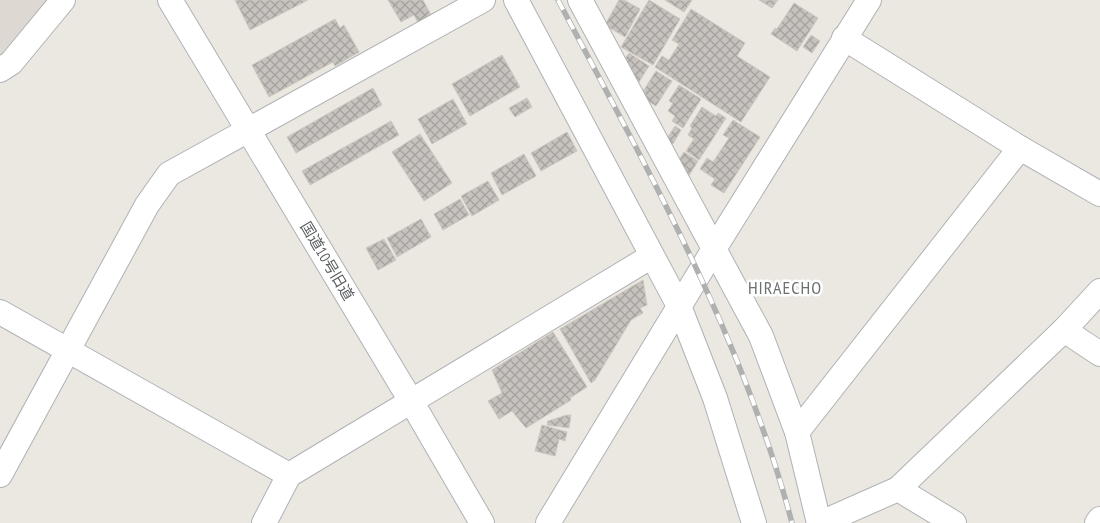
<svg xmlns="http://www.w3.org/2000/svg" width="1100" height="523" viewBox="0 0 1100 523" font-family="'PT Sans Narrow','Noto Sans JP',sans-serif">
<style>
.education{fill:#ddd9d2}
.building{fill:url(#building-cross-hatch);stroke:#cfc8c0}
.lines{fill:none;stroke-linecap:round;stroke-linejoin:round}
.minor-casing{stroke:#afb2b5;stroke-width:26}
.minor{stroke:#fff;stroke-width:24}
.rail-casing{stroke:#afb0b0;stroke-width:5.5}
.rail{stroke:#fff;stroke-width:4;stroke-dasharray:11;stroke-linecap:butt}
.labels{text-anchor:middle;stroke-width:5;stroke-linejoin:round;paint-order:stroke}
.street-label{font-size:15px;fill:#5a5e60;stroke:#fff}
.quarter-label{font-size:18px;letter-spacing:1px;fill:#6b7072;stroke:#fff}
</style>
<defs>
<pattern id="building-cross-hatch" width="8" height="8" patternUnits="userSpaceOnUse" patternTransform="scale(1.25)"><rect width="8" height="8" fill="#c6c2be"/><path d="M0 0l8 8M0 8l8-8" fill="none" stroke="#a4a19e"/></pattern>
</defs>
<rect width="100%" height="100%" fill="#ebe7e1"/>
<polygon class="education" points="0,0 53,0 0,62"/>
<g class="building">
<polygon points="235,0 308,0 250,30"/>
<polygon points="388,0 423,0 431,15 418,23 414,15 401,22"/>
<polygon points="619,0 624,0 640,9 625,37 605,25"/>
<polygon points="649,0 680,19 653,65 621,47"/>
<polygon points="665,0 692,0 684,12"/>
<polygon points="759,0 778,0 772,8"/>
<polygon points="794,3 818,18 797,51 771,34 775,28 777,29"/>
<polygon points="691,9 745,43 737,56 770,77 741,122 655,67 662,56 669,60 679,44 672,40"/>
<polygon points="335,19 340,28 344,25 359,52 335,66 333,62 269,97 252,65"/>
<polygon points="811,35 820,41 812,53 803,47"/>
<polygon points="629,53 649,66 639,82 624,60"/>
<polygon points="502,55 520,87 470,116 452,84"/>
<polygon points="656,71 672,81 656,106 640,96"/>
<polygon points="679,85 701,99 683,128 672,121 675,116 668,111 673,103 669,101"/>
<polygon points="373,88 382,105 296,153 287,137"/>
<polygon points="527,98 532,107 515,117 509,108"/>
<polygon points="453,99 467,124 432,144 418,119"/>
<polygon points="702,107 716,116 718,113 726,118 699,160 686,151 694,139 688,135 692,128 690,126"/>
<polygon points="733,120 760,137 724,193 711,185 715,179 700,169 707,158 713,162 729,138 723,135"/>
<polygon points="391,121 399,135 310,185 302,171"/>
<polygon points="675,126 681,130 673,144 666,140"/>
<polygon points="567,132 577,151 541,171 531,153"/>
<polygon points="420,134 452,183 424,201 392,152"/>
<polygon points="684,152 698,161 688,177 679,160"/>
<polygon points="524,154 536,176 502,195 491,173"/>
<polygon points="488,181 499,200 472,216 461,196"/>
<polygon points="460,199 469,215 443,230 434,214"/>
<polygon points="421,219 431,237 397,257 387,238"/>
<polygon points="384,239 396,260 378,270 366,248"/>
<polygon points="643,280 647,305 640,308 643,313 631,320 595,380 591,383 560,329"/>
<polygon points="553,332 587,387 570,398 571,400 526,428 512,411 499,419 488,401 502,393 492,370"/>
<polygon points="567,415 571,415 569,428 547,425 548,421"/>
<polygon points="542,425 567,432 565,441 559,439 555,456 535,451"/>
</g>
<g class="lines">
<defs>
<g id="minor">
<polyline points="170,0 411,401 482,523"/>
<polyline points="516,0 679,306 715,398 754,523"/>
<polyline points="580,0 761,336 797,432 819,523"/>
<polyline points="844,38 1020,148 1100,194"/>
<polyline points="0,70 11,63 63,0"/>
<polyline points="0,312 289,475"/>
<polyline points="1064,330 1100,354"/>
<polyline points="797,432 1020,148"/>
<polyline points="0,475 147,205 169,174 483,0"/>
<polyline points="898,489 954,523"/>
<polyline points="264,523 289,475 652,256"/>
<polyline points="548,523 714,249 869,0"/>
<polyline points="821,523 898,489 1064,330 1100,291"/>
<polyline points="1097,523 1100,519"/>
</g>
</defs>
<use href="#minor" class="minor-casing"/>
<use href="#minor" class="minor"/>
<defs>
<path id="rail" d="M 558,0 C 647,169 743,337 792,523"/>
</defs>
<use href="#rail" class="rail-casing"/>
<use href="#rail" class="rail"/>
</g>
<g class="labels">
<g class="street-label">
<text transform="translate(327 261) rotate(59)" y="5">国道10号旧道</text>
</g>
<g class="quarter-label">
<text x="785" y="294">HIRAECHO</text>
</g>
</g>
</svg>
